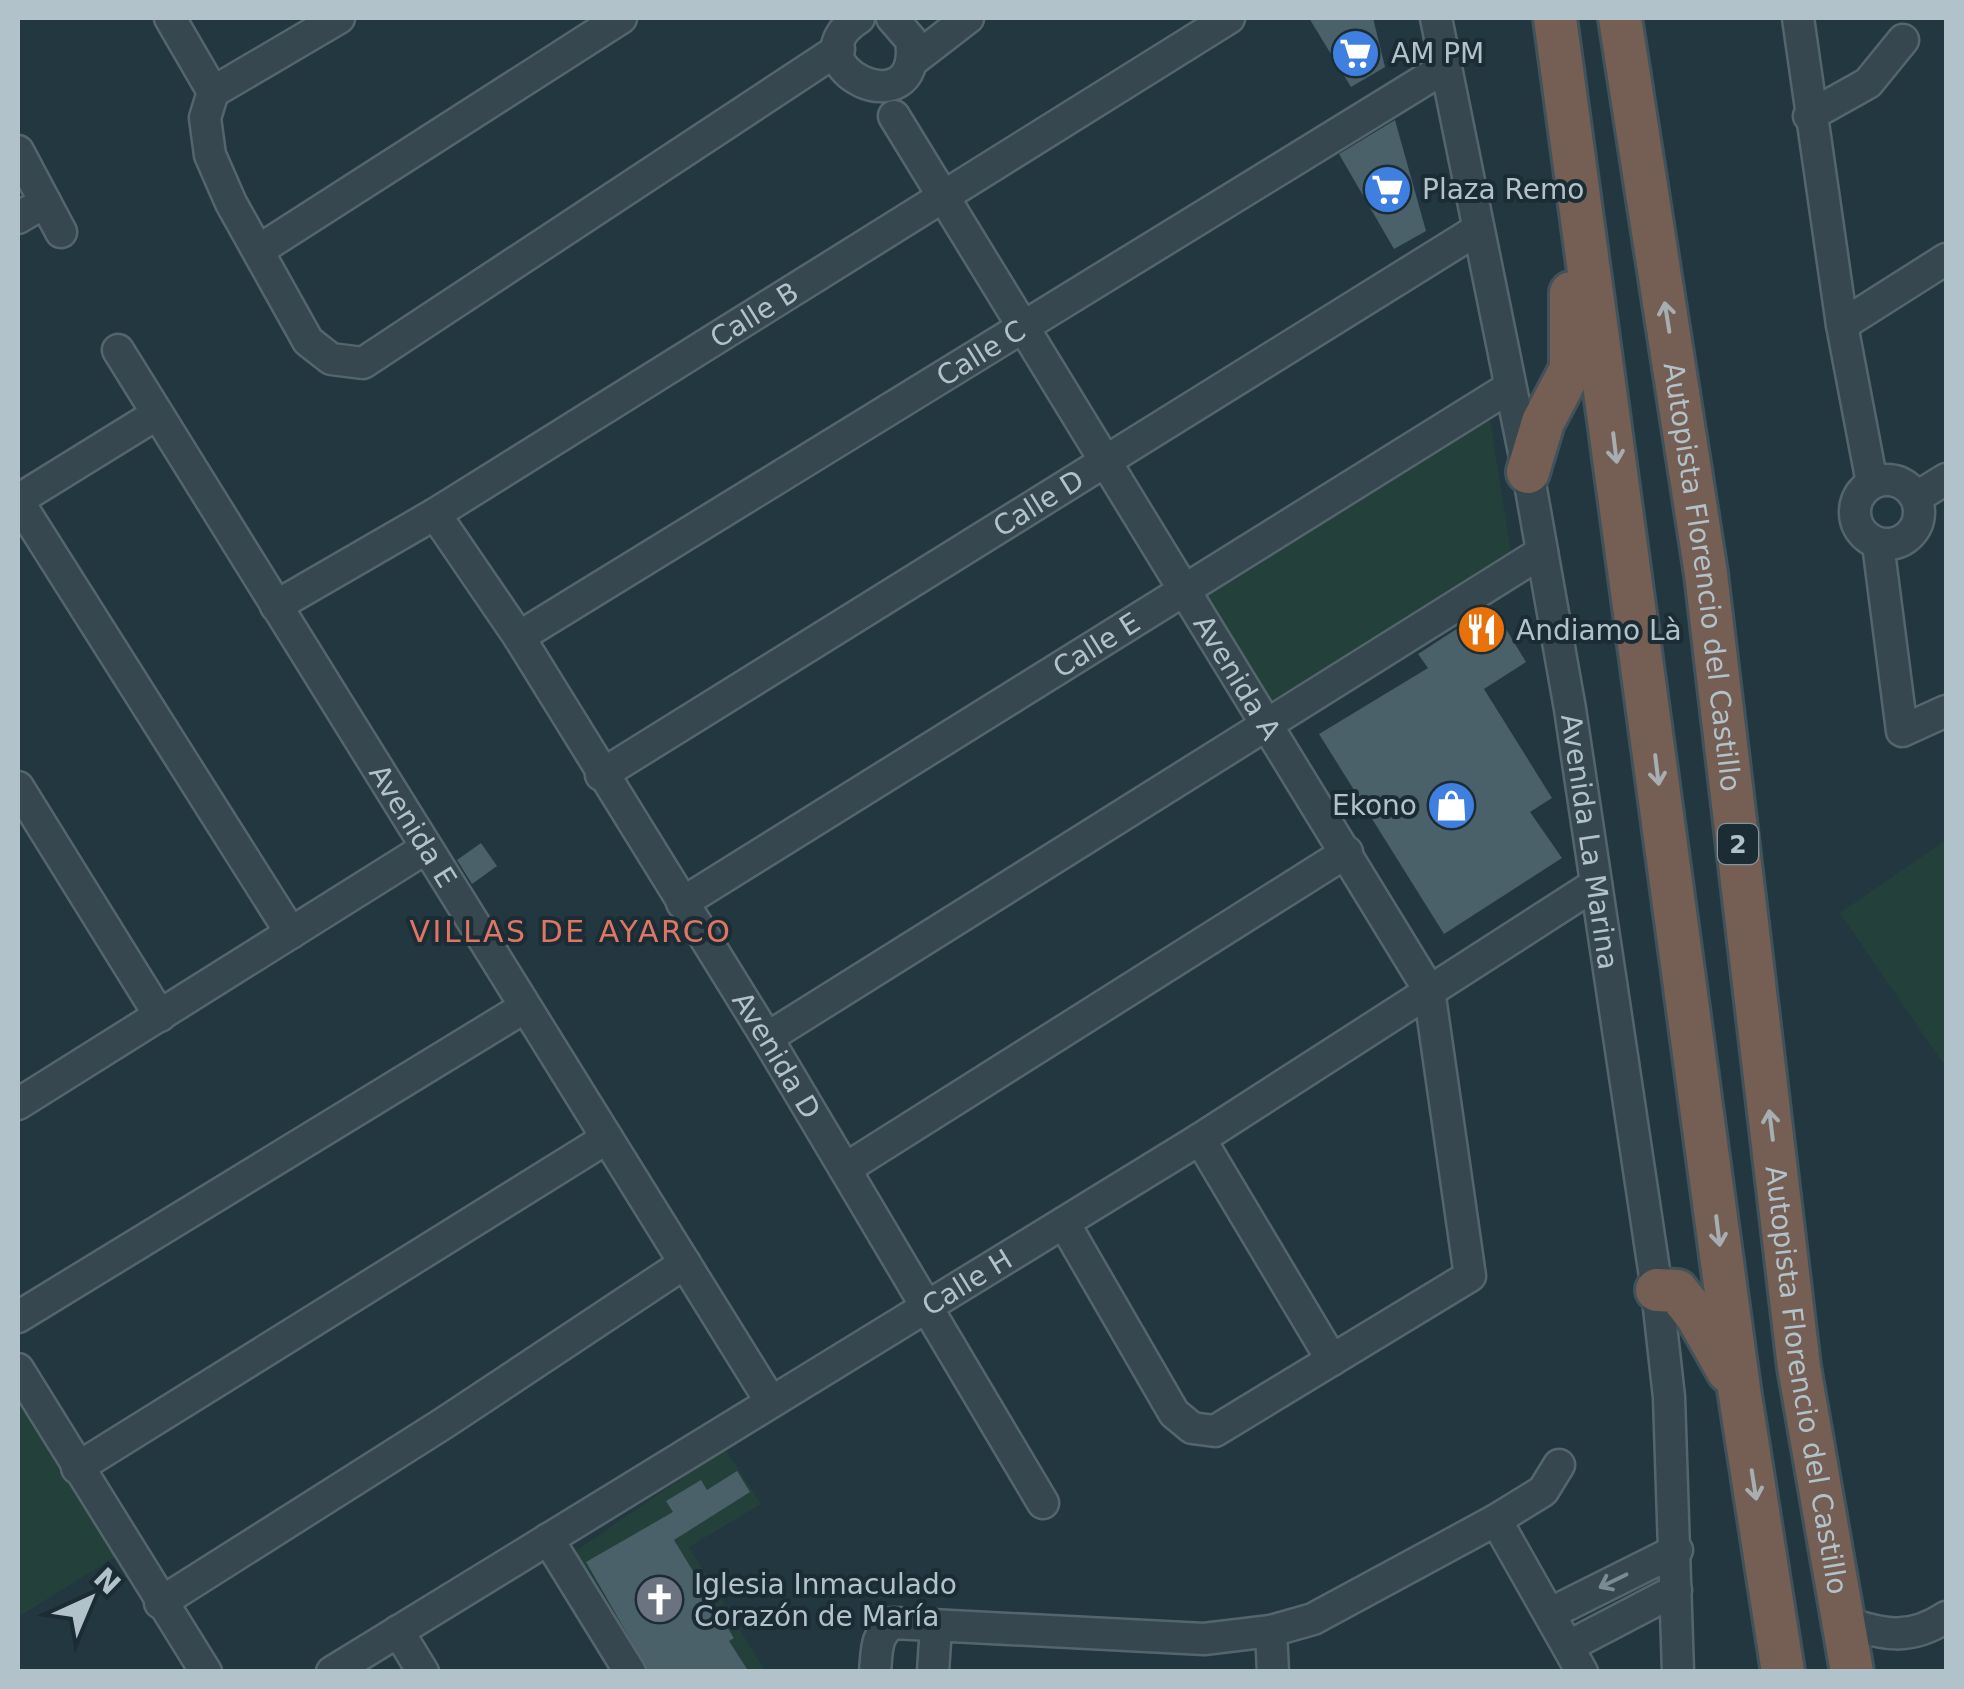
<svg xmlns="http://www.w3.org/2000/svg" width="1964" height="1689" viewBox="0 0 1964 1689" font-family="'DejaVu Sans',sans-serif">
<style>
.green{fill:#24403b}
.building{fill:#4b616a}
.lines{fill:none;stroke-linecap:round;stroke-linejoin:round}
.minor-casing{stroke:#55656d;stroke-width:35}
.highway-casing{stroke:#42525a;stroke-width:48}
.minor{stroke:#36474f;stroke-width:30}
.highway{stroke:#755e53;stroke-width:42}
.oneway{stroke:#a6aeb2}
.oneway2{stroke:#7a8b93}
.labels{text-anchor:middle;stroke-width:8;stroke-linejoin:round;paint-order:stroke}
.shield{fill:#1c2c34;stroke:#85959d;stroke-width:2.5}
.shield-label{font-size:25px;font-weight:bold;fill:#b2c2ca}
.poi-label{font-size:28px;fill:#b2c2ca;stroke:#1c2c34;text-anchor:start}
.street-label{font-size:28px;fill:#b2c2ca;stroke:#1c2c34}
.neighbourhood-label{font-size:30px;letter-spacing:2.5px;fill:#dd7664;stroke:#1c2c34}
</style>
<rect width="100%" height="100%" fill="#22373f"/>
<g class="green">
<polygon points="1490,420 1511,554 1270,702 1207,597"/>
<polygon points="1946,840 1946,1061 1943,1063 1840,913"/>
<polygon points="18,1394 118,1555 18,1617"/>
<polygon points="725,1449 761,1504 689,1547 765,1671 749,1671 729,1641 734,1637 661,1519 586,1562 649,1671 639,1671 571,1554"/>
</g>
<g class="building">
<polygon points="1309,18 1373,18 1385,67 1351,87"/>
<polygon points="1395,120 1426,231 1394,249 1339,154"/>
<polygon points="1492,606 1526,662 1484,689 1552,798 1530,812 1562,858 1444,934 1319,734 1428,668 1418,654"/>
<polygon points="481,843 497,866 472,884 457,860"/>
<polygon points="737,1471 750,1492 674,1540 734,1638 729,1641 749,1672 649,1672 586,1562 673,1512 666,1501 701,1480 707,1490"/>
</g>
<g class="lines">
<defs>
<g id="minor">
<polyline points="170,18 213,92 205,118 210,155 231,203 308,341 331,359 363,363 839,49"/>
<path d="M 859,18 C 784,66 924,132 911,40 L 892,18"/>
<path id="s1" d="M 1436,18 L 1528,472 L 1570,709 L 1657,1290 L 1669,1397 L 1678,1672"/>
<polyline points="1798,18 1842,325 1872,483"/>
<polyline points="911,62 968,18"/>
<polyline points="213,92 339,18"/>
<path id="s2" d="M 894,116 L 1429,990 L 1470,1276 L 1215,1431 L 1192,1428 L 1174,1413 L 1064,1223"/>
<polyline points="1809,116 1868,83 1903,40"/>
<polyline points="18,151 61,232"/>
<polyline points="18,218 45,202"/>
<polyline points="259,250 621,18"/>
<polyline points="1842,325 1946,259"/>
<path id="s3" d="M 118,350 L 771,1402"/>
<circle cx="1887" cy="512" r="32"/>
<polyline points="1917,497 1946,479"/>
<polyline points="18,500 157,414"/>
<polyline points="18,501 291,933"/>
<path id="s4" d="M 435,514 L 519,637 L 767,1038 L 1043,1503"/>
<polyline points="1878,544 1902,731 1946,711"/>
<path id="s5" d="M 276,606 L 435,514 L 1229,18"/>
<path id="s6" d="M 519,637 L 1444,68"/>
<path id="s7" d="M 601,775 L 1477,230"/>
<polyline points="18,787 160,1016"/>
<path id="s8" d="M 682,903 L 1510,387"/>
<polyline points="767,1038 1542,552"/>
<polyline points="18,1104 426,848"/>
<polyline points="1200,1139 1332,1360"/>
<polyline points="845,1169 1347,852"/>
<polyline points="18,1317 525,1007"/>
<polyline points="18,1369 206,1672"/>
<polyline points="77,1468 607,1138"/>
<polyline points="1496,1520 1582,1672"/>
<polyline points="548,1539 630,1672"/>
<polyline points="160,1603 444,1423 685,1263"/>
<polyline points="1551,1613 1677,1550"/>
<path d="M 1844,1622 C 1883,1635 1910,1641 1946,1617"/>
<polyline points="398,1631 423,1672"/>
<polyline points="1271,1631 1273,1672"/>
<polyline points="1569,1646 1676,1590"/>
<path id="s9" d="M 332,1672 L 1200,1139 L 1596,884"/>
<path d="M 875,1672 C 877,1651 875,1635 893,1623 L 1204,1639 L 1271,1631 L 1313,1619 L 1496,1520 L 1543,1491 L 1559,1465"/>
<polyline points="933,1672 936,1626"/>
</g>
<g id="highway">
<polyline points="1555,18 1739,1389 1783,1672"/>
<path id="s10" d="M 1620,18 L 1706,574 L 1799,1367 L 1852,1672"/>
<polyline points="1528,472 1543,422 1571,369 1571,293"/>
<polyline points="1657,1290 1677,1291 1697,1316 1728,1371"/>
</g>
</defs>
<use href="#minor" class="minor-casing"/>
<use href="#highway" class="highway-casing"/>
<use href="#minor" class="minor"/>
<use href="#highway" class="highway"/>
</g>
<defs><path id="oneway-shaft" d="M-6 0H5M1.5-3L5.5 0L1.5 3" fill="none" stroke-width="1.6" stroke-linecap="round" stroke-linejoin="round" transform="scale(2.5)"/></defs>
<g class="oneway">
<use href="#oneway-shaft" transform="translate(1667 317) rotate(-99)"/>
<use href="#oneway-shaft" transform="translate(1615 448) rotate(83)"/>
<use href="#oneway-shaft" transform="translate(1657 770) rotate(83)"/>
<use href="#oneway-shaft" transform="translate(1771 1125) rotate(-97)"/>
<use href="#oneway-shaft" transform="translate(1718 1231) rotate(83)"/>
<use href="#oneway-shaft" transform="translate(1754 1485) rotate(81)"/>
</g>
<use class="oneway2" href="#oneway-shaft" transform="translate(1613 1581) rotate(154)"/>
<defs>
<symbol id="supermarket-disc" viewBox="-11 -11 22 22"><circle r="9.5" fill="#3f7fe0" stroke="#1c2c34"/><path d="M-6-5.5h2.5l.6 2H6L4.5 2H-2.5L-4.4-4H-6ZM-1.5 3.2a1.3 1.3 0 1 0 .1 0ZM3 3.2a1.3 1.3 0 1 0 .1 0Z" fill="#fff"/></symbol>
<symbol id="restaurant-disc" viewBox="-11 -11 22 22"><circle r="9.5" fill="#e8710a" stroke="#1c2c34"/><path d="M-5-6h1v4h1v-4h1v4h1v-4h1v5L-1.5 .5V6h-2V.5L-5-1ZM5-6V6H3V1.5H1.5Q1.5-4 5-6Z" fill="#fff"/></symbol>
<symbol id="shop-disc" viewBox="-11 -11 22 22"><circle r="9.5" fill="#3f7fe0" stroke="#1c2c34"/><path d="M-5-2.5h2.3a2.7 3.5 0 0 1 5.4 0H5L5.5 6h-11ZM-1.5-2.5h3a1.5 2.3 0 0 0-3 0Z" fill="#fff"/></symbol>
<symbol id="church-disc" viewBox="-11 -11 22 22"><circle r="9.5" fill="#6b7280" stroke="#1c2c34"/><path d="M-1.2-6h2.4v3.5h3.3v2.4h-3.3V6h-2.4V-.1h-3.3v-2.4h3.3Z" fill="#fff"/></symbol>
</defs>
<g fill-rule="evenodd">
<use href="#supermarket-disc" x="1328" y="26" width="55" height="55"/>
<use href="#supermarket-disc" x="1360" y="162" width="55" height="55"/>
<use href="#restaurant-disc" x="1454" y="602" width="55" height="55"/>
<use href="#shop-disc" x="1424" y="778" width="55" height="55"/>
<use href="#church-disc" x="632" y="1572" width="55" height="55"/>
</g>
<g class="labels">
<rect class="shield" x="1718" y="824" width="40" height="40" rx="8"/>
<g class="shield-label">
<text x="1738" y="853">2</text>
</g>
<g class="poi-label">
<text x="1391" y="63">AM PM</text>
<text x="1422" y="199">Plaza Remo</text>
<text x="1516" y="640">Andiamo Là</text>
<text x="1417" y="815" text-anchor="end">Ekono</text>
<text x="694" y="1594">Iglesia Inmaculado<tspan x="694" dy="32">Corazón de María</tspan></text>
</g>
<g class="street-label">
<text dy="10" stroke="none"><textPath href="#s5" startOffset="560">Calle B</textPath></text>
<text dy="10" stroke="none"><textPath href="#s6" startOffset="542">Calle C</textPath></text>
<text dy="10" stroke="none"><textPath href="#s7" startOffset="515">Calle D</textPath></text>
<text dy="10" stroke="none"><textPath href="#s10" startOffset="565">Autopista Florencio del Castillo</textPath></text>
<text dy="10" stroke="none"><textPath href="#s8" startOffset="488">Calle E</textPath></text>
<text dy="10" stroke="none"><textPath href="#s2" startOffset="658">Avenida A</textPath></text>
<text dy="10" stroke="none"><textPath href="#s3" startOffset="560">Avenida E</textPath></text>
<text dy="10" stroke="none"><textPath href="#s1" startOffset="838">Avenida La Marina</textPath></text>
<text dy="10" stroke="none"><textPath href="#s4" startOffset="640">Avenida D</textPath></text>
<text dy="10" stroke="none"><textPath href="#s9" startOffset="745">Calle H</textPath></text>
<text dy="10" stroke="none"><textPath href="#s10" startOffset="1375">Autopista Florencio del Castillo</textPath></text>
</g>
<g class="neighbourhood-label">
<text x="571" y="942">VILLAS DE AYARCO</text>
</g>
</g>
<rect width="1964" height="1689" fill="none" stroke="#b2c2ca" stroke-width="40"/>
<g transform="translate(90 1599) rotate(44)" stroke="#1c2c34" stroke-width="8" paint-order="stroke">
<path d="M0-8L18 38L0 25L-18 38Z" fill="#b2c2ca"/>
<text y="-15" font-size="28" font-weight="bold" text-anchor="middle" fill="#b2c2ca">N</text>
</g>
</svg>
